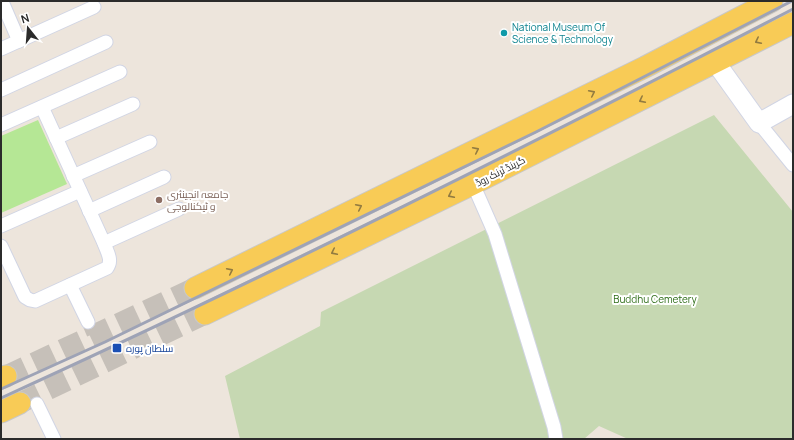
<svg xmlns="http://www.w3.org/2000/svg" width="794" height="440" viewBox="0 0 794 440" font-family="Manrope,Cairo,sans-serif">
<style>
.green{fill:#b5e795}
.cemetery{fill:#c6d8b2}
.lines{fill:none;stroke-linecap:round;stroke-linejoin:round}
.street-tunnel{stroke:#c6c0b9;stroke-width:13;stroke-dasharray:13 6;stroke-linecap:butt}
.primary-tunnel{stroke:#c6c0b9;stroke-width:21;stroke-dasharray:21 10;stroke-linecap:butt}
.street-casing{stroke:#d1d5e4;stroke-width:15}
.secondary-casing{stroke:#d1d5e4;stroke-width:21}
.primary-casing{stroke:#c8c8c8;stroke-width:23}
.street{stroke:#fff;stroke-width:13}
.secondary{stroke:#fff;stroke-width:19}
.primary{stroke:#f8cb56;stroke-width:21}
.rail{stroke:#9ea3b6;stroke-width:3}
.oneway{stroke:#927b40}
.culture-dot{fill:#0f9aa8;stroke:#fff;stroke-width:1.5}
.education-dot{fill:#8d6e63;stroke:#fff;stroke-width:1.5}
.transit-dot{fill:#1a4fb4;stroke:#fff;stroke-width:1.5}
.labels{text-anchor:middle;stroke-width:4;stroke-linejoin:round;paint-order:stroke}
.culture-label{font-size:10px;fill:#0d838f;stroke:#fff;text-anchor:start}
.street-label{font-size:10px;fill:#2b2b2b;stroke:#fff}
.education-label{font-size:10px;fill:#785e54;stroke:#fff;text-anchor:start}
.park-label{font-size:10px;fill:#2c6c16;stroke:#fff}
.transit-label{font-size:10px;fill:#164399;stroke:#fff;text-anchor:start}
</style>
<rect width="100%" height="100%" fill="#ede5dc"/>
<polygon class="green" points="38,120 67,184 1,213 1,136"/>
<polygon class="cemetery" points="714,115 793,212 793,439 628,439 599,426 584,439 240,439 225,376 320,326 321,312"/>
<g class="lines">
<polyline class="street-tunnel" points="88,322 94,336"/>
<g class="primary-tunnel">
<polyline points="6,376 195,288"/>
<polyline points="20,403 205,314"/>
</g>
<defs>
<g id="street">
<polyline points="3,4 19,41"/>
<polyline points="1,49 94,7"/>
<polyline points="1,90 106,42"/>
<polyline points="759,123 793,165"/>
<polyline points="1,125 120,72"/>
<polyline points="56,138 133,104"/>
<polyline points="73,176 150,142"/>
<polyline points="473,184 495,234 554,427 556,439"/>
<polyline points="89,211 164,177"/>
<polyline points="1,226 80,191"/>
<polyline points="104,243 179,209"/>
<path d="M 1,246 L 25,297 L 30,300 L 35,301 L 107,268 C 113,260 107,252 104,243 L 42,107"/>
<polyline points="70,285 88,322"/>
<polyline points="37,404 54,439"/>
</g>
<polyline id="secondary" points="716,63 759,123 793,104"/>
<g id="primary">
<polyline points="195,288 645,67 772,1"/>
<polyline points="205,314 473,184 793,23"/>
<polyline points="1,378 6,376"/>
<polyline points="1,412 20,403"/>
</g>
</defs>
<use href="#street" class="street-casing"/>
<use href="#secondary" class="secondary-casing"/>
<use href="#primary" class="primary-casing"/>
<use href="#street" class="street"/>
<use href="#secondary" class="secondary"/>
<use href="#primary" class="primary"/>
<g class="rail">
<polyline points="1,389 105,342 536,132 792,1"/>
<path d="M 1,398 C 269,276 532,144 793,9"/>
</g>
</g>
<defs><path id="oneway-chevron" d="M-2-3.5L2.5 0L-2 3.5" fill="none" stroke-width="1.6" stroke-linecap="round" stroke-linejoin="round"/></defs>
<g class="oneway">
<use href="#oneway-chevron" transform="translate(758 41) rotate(153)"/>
<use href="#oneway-chevron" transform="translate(592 93) rotate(-26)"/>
<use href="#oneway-chevron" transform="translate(642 100) rotate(153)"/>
<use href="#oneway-chevron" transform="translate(476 150) rotate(-26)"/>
<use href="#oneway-chevron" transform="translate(451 195) rotate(154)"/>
<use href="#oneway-chevron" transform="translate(359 207) rotate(-26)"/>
<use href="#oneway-chevron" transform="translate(334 252) rotate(154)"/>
<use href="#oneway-chevron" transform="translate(230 271) rotate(-26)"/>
</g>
<circle class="culture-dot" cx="504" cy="33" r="4"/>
<circle class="education-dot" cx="159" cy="200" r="4"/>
<rect class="transit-dot" x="112" y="343" width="10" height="10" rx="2"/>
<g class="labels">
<g class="culture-label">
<text x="512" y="31">National Museum Of<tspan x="512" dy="12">Science &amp; Technology</tspan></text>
</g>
<g class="street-label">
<text transform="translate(500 171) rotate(-27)" y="4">گرینڈ ٹرنک روڈ</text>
</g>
<g class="education-label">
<text x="167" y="198">جامعہ انجینئری<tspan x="167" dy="12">و ٹیکنالوجی</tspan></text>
</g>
<g class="park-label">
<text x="655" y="303">Buddhu Cemetery</text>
</g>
<g class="transit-label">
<text x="126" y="352">سلطان پورہ</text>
</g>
</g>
<rect width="794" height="440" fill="none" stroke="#2b2b2b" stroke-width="4"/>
<g transform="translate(28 28) rotate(343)" stroke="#ffffff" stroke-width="3" paint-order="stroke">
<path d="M0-3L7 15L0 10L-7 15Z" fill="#2b2b2b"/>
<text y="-6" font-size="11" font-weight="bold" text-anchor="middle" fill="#2b2b2b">N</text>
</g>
</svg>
